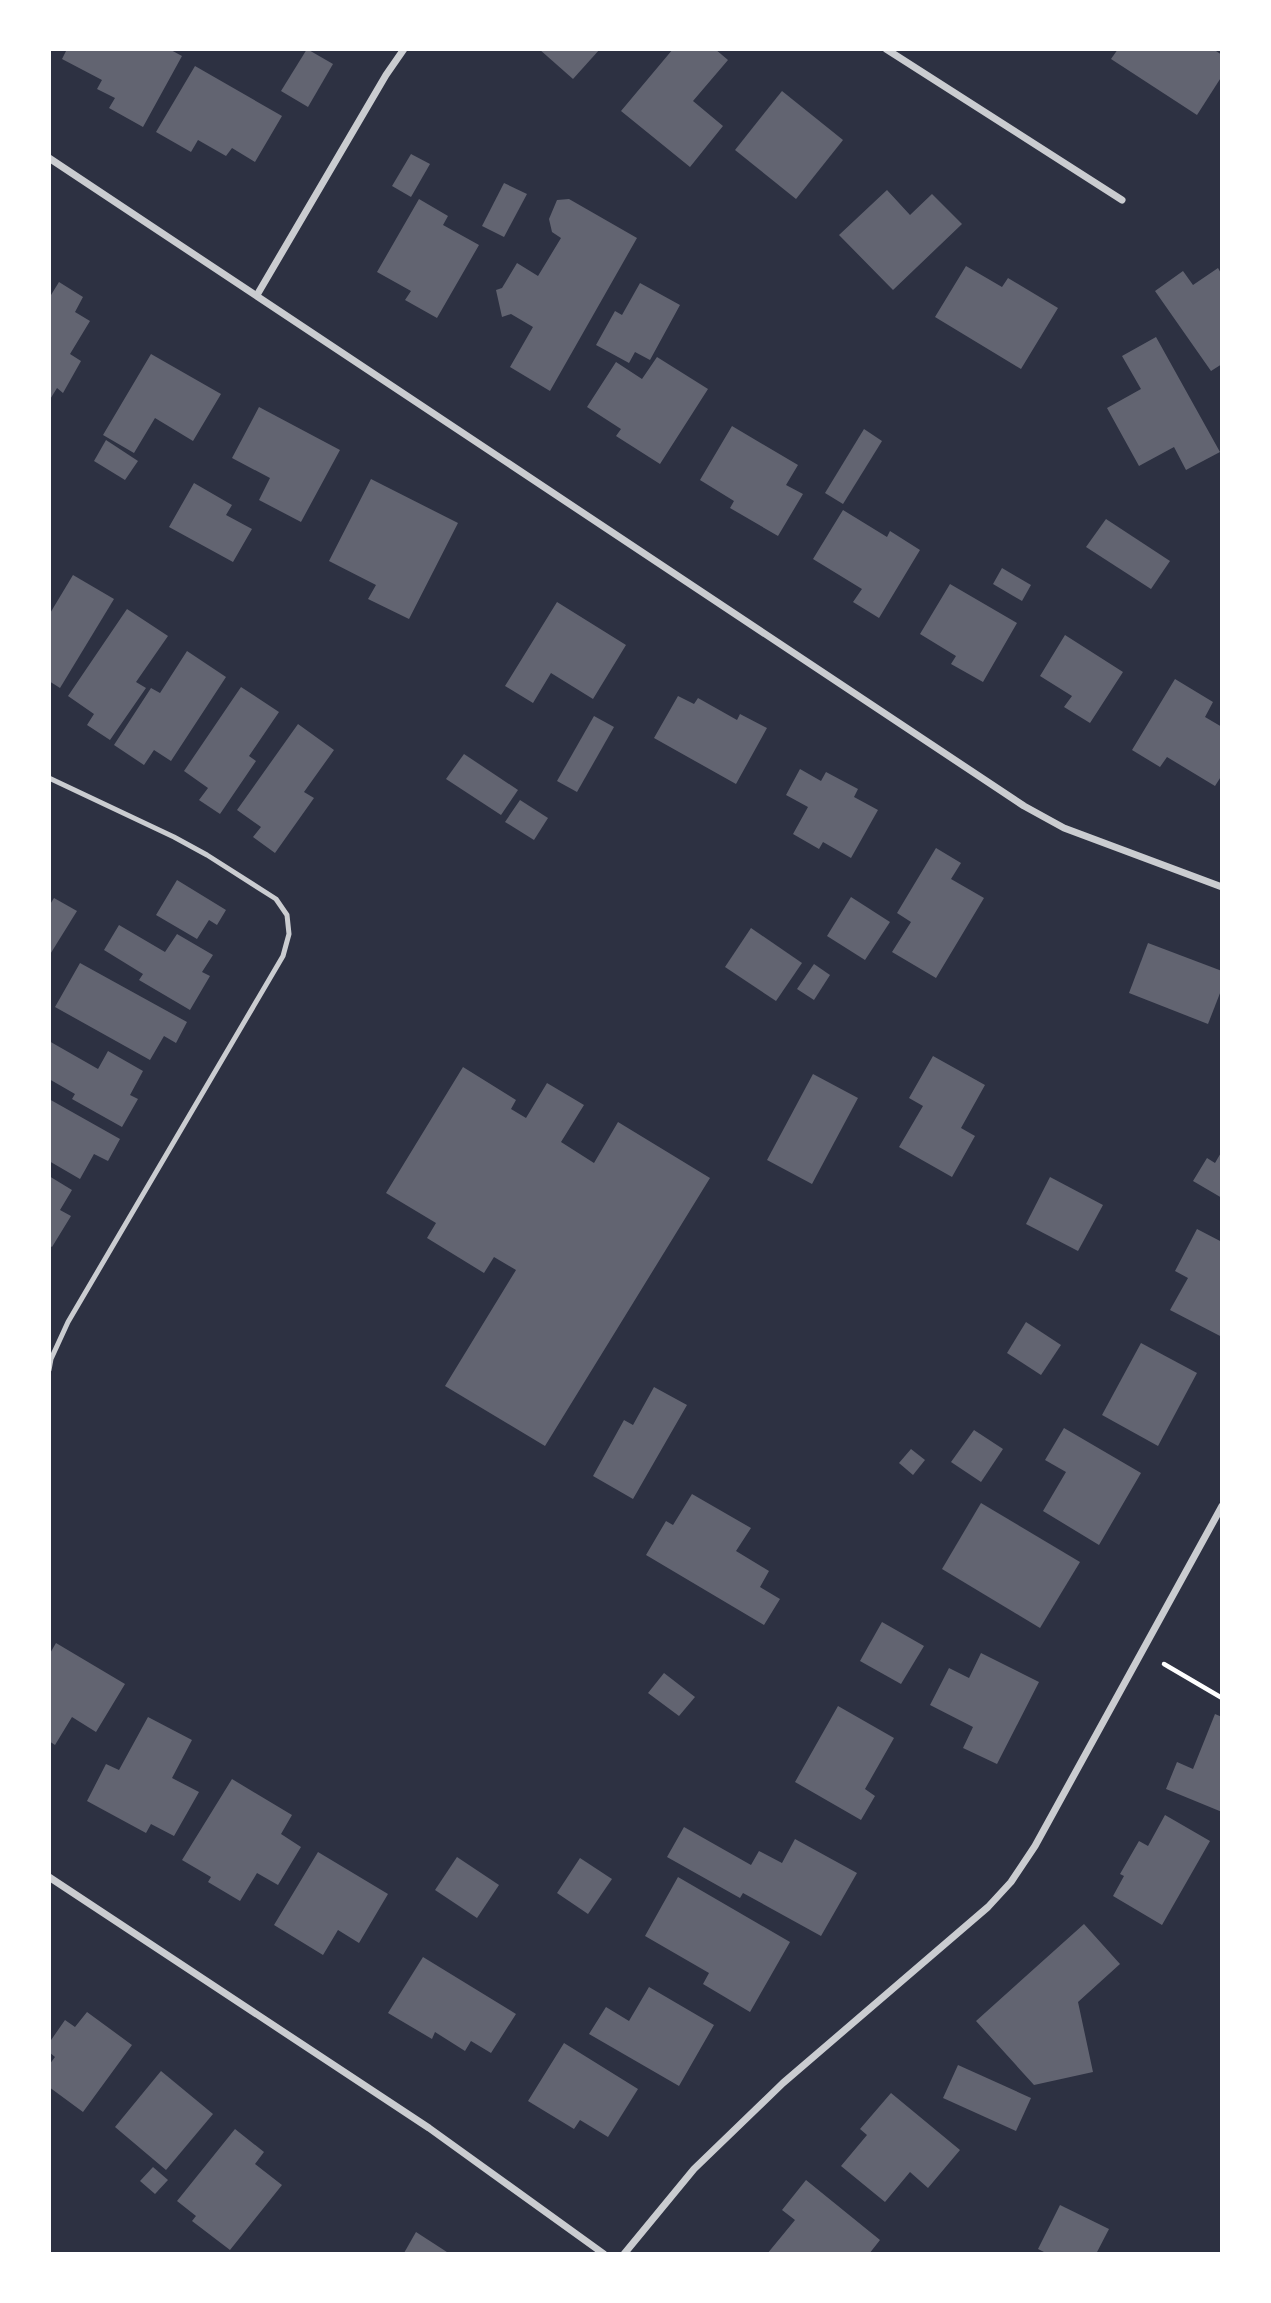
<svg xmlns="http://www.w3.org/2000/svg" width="1271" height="2303" viewBox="0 0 1271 2303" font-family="Lato,sans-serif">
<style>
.building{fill:#626471}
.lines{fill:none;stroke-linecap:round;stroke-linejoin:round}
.path{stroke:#fff;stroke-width:4.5}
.service{stroke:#caccd0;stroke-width:5}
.minor{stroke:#caccd0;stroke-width:7}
</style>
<rect width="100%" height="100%" fill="#2d3142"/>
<g class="building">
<polygon points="67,49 169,49 182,56 143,127 109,108 115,98 97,89 102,80 62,59"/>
<polygon points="307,49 333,64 308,107 281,91"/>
<polygon points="539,49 600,49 573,79"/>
<polygon points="673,49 715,49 728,60 693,101 723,126 690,167 621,111"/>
<polygon points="1118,49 1213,49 1222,55 1222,76 1197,115 1111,59"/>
<polygon points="195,66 282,116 255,162 232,148 226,156 198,140 191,152 156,132"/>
<polygon points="782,91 843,140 796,199 735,150"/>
<polygon points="411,154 430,164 411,197 392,186"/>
<polygon points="504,183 527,194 504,237 482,226"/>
<polygon points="887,190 910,215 932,194 962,224 893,290 839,235"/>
<polygon points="419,199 448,216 443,225 479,245 437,318 405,300 411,291 377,272"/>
<polygon points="569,199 637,238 550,391 510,367 533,327 511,314 502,317 496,290 502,288 517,263 538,276 561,238 552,232 549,219 557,200"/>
<polygon points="966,266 1002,287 1008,278 1058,308 1021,369 935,317"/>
<polygon points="1218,268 1222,275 1222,364 1211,371 1155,291 1183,271 1193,285"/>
<polygon points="59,282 83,297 75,312 90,321 70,354 81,361 63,393 57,388 49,401 49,294 51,295"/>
<polygon points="640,283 680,305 650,360 635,352 629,363 596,345 615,311 622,315"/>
<polygon points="1156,337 1220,452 1186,470 1174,447 1139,466 1107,408 1141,389 1122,356"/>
<polygon points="151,354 221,394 193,441 155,418 134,453 103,435"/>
<polygon points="657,357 708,389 660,464 616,436 621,429 587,407 616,362 642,379"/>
<polygon points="259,407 340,450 301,522 259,500 270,478 232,458"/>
<polygon points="732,426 798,465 786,485 803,494 778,536 730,508 734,501 700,480"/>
<polygon points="864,429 882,441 843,504 825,493"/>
<polygon points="106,440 138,461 125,480 94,461"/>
<polygon points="371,479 458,523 409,619 368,599 376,585 329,561"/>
<polygon points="194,483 232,505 226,515 252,529 233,562 169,527"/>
<polygon points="843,510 887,537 890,531 920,550 879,618 853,602 862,589 813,559"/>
<polygon points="1106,519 1170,561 1151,589 1086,547"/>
<polygon points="1002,568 1031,585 1022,601 993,584"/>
<polygon points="73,575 114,599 60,688 49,681 49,615"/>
<polygon points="950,584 1017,623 983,682 951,664 956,656 920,634"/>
<polygon points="557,602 626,645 593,699 551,673 533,703 505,686"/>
<polygon points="127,609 168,636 136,682 146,688 110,740 87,725 94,714 68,696"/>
<polygon points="1065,635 1123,672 1090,723 1064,707 1072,696 1040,676"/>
<polygon points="187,651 226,677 171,761 154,750 144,765 114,745 151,688 160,693"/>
<polygon points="1175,679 1213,702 1205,717 1222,727 1222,775 1215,786 1167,757 1160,767 1132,750"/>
<polygon points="241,687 279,712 249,756 256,761 220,814 199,800 208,788 184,771"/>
<polygon points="678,696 694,704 698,698 737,720 740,714 767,728 736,784 654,738"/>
<polygon points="594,716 614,727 577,792 557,781"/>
<polygon points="298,724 334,750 304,792 314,798 275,853 253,837 261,827 237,810"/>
<polygon points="464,754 518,790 501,815 446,779"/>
<polygon points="800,769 821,781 826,772 858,789 854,797 878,810 851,858 823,842 819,849 793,834 808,807 786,795"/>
<polygon points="520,800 548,818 534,840 505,822"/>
<polygon points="936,848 961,863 951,879 984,898 936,978 892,952 911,922 897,913"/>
<polygon points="177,880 226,910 217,925 209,920 197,939 156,915"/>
<polygon points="851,897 890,922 865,960 827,936"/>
<polygon points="54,898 77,911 49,956 49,906"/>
<polygon points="119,925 165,952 177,934 213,955 202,972 210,976 190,1010 139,980 143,974 104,950"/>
<polygon points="751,928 802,963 776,1001 725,967"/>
<polygon points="1148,943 1222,971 1222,988 1208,1024 1129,993"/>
<polygon points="80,963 187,1022 176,1043 164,1036 150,1060 55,1007"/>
<polygon points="814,964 830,975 814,1000 797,989"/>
<polygon points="49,1041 98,1069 108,1051 143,1071 130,1095 138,1099 122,1127 72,1099 75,1094 49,1079"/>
<polygon points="933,1056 985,1085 961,1128 975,1136 952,1177 899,1147 923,1106 909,1098"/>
<polygon points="463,1067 516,1100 511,1109 526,1118 547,1083 584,1105 561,1142 594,1163 618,1122 710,1178 545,1446 445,1386 516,1270 494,1257 484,1273 427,1238 436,1223 386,1193"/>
<polygon points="813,1074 858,1098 812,1184 767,1160"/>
<polygon points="49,1099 120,1139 108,1161 94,1154 80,1179 49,1161"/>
<polygon points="1222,1151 1222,1198 1193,1181 1207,1158 1215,1163"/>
<polygon points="49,1176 72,1190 60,1210 71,1216 52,1247 49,1245"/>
<polygon points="1050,1177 1103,1205 1078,1251 1026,1224"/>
<polygon points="1197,1229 1222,1242 1222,1337 1170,1310 1188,1278 1175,1271"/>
<polygon points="1026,1322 1061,1345 1041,1375 1007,1353"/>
<polygon points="1141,1343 1197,1373 1158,1446 1102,1415"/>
<polygon points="654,1387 687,1405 633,1499 593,1476 624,1420 633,1425"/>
<polygon points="1064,1428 1141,1473 1099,1545 1043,1511 1066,1472 1045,1460"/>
<polygon points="974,1430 1003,1449 981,1482 951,1462"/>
<polygon points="911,1449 925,1460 913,1475 899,1463"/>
<polygon points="692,1494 751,1528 736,1551 769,1571 760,1587 780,1599 764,1625 646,1555 666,1521 673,1525"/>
<polygon points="981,1503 1080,1562 1040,1628 942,1569"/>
<polygon points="882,1622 924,1646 901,1684 860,1661"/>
<polygon points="56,1643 125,1684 96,1732 72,1717 55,1745 49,1741 49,1655"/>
<polygon points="981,1653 1039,1682 997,1764 963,1748 973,1727 930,1705 949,1668 969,1678"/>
<polygon points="664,1673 695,1697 679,1716 648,1693"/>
<polygon points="838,1706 894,1738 865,1789 875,1796 861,1820 795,1782"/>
<polygon points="1215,1714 1222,1717 1222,1812 1166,1789 1177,1762 1193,1769"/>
<polygon points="148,1717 192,1740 172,1778 199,1792 174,1836 151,1824 146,1833 87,1801 106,1764 119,1770"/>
<polygon points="232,1779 292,1815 281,1834 301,1847 278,1885 257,1873 240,1901 208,1882 211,1877 182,1860"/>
<polygon points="1165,1815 1210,1841 1162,1925 1113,1896 1124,1876 1120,1874 1139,1841 1148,1846"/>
<polygon points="684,1827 751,1865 759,1851 782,1863 795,1839 857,1873 821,1936 743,1893 740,1898 667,1857"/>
<polygon points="318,1852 388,1894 359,1943 338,1930 323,1955 274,1925"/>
<polygon points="457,1857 499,1885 477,1918 435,1890"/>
<polygon points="580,1858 612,1879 588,1914 557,1893"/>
<polygon points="678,1877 790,1942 750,2012 703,1984 709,1973 645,1936"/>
<polygon points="1084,1924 1120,1964 1078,2002 1093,2072 1034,2085 976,2021"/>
<polygon points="423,1957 516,2014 491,2053 471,2041 465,2051 435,2032 432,2039 388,2013"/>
<polygon points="649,1987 714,2025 679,2086 589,2034 606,2007 629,2021"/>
<polygon points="87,2012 132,2045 83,2112 49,2087 49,2065 55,2057 49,2052 49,2043 65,2020 75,2027"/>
<polygon points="564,2043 638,2089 608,2137 580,2120 574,2129 528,2101"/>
<polygon points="958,2065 1031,2098 1016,2131 943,2098"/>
<polygon points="161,2071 213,2114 166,2170 115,2127"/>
<polygon points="891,2093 960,2150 928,2188 910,2172 885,2202 841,2166 867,2135 860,2129"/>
<polygon points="235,2129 264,2152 255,2164 282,2185 230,2250 192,2221 196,2216 177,2201"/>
<polygon points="153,2167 168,2180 155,2194 140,2181"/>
<polygon points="806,2180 880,2240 869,2254 767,2254 795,2220 782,2210"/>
<polygon points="1060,2205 1109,2229 1096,2254 1048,2254 1038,2249"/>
<polygon points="416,2232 450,2254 406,2254 404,2253"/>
</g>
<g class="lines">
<polyline class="path" points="1164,1664 1222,1698"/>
<polyline class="service" points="49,778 174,837 207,855 276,899 287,915 289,934 283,956 68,1322 51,1359 49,1370"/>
<g class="minor">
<polyline points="886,49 1122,200"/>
<polyline points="49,158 1024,806 1064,828 1222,887"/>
<polyline points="257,295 386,75 404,49"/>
<polyline points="49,1877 429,2128 604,2254"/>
<polyline points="624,2254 694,2169 783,2083 988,1907 1011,1882 1035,1846 1222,1506"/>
</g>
</g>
<rect width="1271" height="2303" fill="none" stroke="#ffffff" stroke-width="102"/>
</svg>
